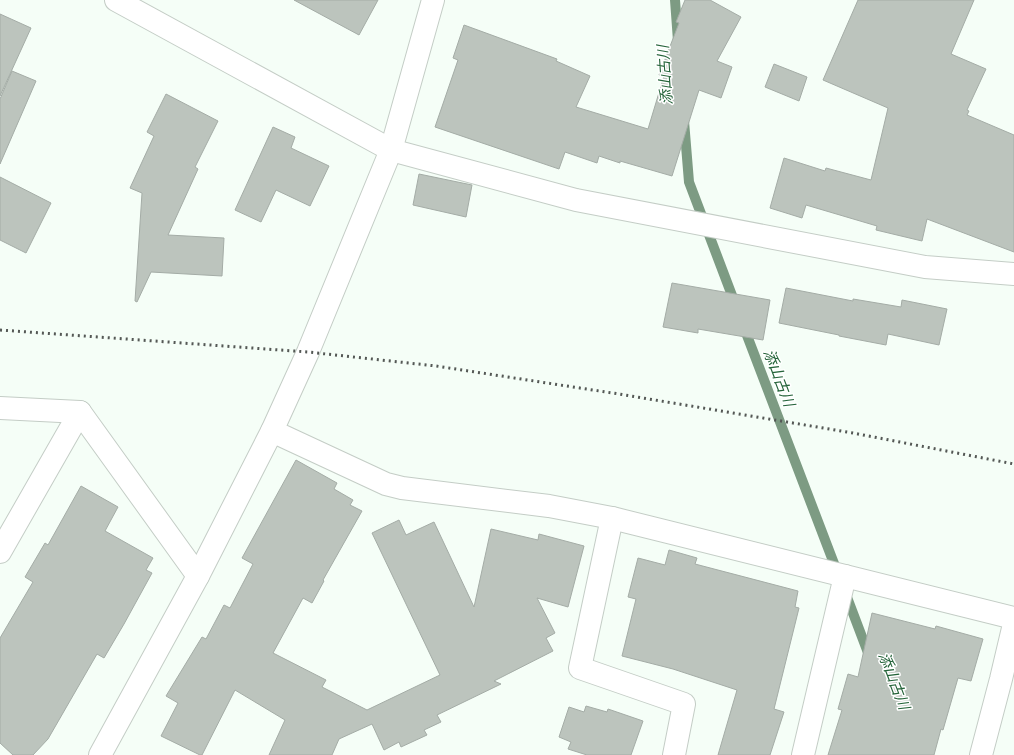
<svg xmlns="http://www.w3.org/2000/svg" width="1014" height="755" viewBox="0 0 1014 755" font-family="Karla,'Noto Sans JP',sans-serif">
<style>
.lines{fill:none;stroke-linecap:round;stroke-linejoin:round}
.stream{stroke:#7d9b83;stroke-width:10}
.building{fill:#bcc4bd;stroke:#a4aca6}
.street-casing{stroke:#c4cdc6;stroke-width:24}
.secondary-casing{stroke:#c4cdc6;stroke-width:24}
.street{stroke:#fff;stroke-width:22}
.secondary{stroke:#fff;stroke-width:22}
.rail{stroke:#545855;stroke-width:3;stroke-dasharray:2 4;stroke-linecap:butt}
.labels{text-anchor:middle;stroke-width:3;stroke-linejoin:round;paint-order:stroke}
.water-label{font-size:15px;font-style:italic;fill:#25643a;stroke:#fff}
</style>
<rect width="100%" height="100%" fill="#f5fef7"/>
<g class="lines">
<g class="stream">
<polyline points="675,0 678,41"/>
<polyline points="684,121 689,182 736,306"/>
<polyline points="743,325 838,574"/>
<polyline points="845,592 870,658"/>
</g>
</g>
<g class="building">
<polygon points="294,0 378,0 359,35"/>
<polygon points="685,0 710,0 741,17 717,61 732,67 721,98 699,90 672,176 620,161 620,163 599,156 597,163 565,152 559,169 435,127 458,60 453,58 464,25 557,59 556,61 590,76 576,107 648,129 664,76 659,75 679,23 676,22"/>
<polygon points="858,0 974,0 951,54 986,69 967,110 969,111 967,115 1014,135 1014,252 927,219 922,241 876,230 877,226 806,205 802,218 770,208 784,158 825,171 826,168 871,180 888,108 823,80"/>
<polygon points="0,14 31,28 0,96"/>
<polygon points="774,64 807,77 799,101 765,87"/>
<polygon points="12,71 36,81 0,164 0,99"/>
<polygon points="166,94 218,121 195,167 198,169 168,235 224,238 222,276 151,272 137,302 135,301 142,193 130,188 154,136 147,132"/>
<polygon points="273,127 295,137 291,148 329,166 310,206 276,190 261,222 235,210"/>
<polygon points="419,174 472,185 466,217 413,205"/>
<polygon points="0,177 51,203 26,253 0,240"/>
<polygon points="672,283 770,300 763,340 698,329 698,333 663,327"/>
<polygon points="786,288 853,301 853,299 901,307 902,300 947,309 939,345 888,334 886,345 839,336 839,335 779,323"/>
<polygon points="296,460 337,483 334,489 353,500 350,505 362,511 323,580 324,581 312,603 303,598 273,653 326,680 322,687 367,710 440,675 372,533 399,520 406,535 434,522 474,607 491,529 538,540 539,534 584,546 568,607 537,598 555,633 546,638 553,651 494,681 501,684 437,715 441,722 424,730 427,735 401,747 399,742 384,750 372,724 339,739 332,755 269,755 285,720 235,690 202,755 200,755 161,736 178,703 166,696 202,637 206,639 224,605 230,608 253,564 242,558"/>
<polygon points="81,486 118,507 105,531 153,558 146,570 152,573 124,624 104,658 97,654 48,739 33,755 13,755 0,743 0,638 33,582 25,577 45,543 48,545"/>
<polygon points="669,550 697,558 695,564 798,591 795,607 799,608 774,709 784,712 770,755 718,755 737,690 673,669 622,656 636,599 628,597 638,558 665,565"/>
<polygon points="872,613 935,629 936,626 983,639 971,681 958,678 943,730 941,729 934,755 828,755 842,710 838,709 848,674 858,677"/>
<polygon points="586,706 607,712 608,709 643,721 631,755 587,755 568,749 571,742 559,737 569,707 584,712"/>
</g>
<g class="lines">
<defs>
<g id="street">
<polyline points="116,0 391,150 576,200 925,267 1014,274"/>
<polyline points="433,0 391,150 308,352 272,431 386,484 402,488 549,506 612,518 1014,618"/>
<polyline points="0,408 80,412 198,576"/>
<polyline points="612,518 580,668 684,704 674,755"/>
<polyline points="0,552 80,412"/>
<polyline points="803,755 845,576"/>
<polyline points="981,755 1001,679 1014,624"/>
</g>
<polyline id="secondary" points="100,755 198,576 272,431"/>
</defs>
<use href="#street" class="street-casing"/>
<use href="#secondary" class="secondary-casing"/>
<use href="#street" class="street"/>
<use href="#secondary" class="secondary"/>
<polyline class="rail" points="0,330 308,352 436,366 619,394 853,433 1014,464"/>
</g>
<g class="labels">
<g class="water-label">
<text transform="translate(665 75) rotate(-94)" y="5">添山古川</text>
<text transform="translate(779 378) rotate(69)" y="5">添山古川</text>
<text transform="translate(894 681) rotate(69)" y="5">添山古川</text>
</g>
</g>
</svg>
